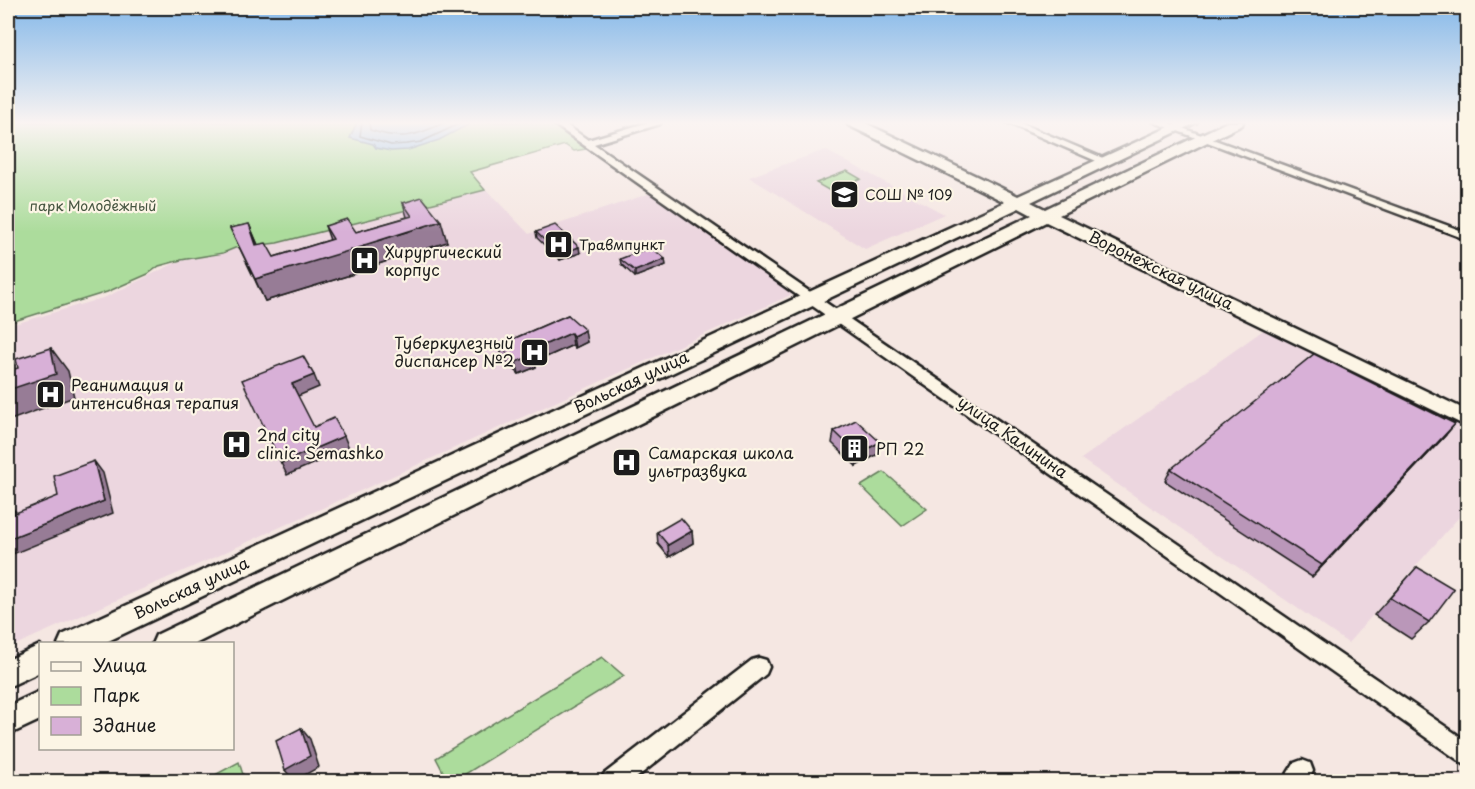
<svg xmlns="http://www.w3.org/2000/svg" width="1475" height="789" viewBox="0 0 1475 789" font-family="'Playpen Sans',sans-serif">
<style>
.built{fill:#ecd6df}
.green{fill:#acdc9c;stroke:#647c5c;stroke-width:1.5}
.water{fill:#8fbfea;stroke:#617e98;stroke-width:1.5}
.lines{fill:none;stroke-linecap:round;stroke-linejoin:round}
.shore{stroke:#4a5d6e;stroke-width:1.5}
.street-casing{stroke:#1c1c1c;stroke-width:5}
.secondary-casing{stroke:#1c1c1c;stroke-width:5}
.street{fill:#fcf5e5;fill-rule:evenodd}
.secondary{fill:#fcf5e5;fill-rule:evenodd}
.wall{fill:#ba97b9;stroke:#1c1c1c;stroke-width:1.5}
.shaded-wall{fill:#977b96;stroke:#1c1c1c;stroke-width:1.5}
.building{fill:#d8b0d7;stroke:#1c1c1c;stroke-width:1.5}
.labels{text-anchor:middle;stroke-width:4.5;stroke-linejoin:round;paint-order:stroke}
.far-poi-label{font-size:14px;fill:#1c1c1c;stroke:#fcf5e5;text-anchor:start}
.far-park-label{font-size:14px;fill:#475642;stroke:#fcf5e5}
.poi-label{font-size:16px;fill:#1c1c1c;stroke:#fcf5e5;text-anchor:start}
.street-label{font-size:16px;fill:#1c1c1c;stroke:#fcf5e5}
</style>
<rect width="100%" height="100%" fill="#f5e7e2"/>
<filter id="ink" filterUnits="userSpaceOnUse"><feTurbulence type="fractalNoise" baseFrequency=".0167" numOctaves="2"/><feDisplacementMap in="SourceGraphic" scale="12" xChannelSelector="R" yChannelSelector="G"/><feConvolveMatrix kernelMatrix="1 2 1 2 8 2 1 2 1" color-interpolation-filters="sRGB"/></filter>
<g filter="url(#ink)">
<g class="built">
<polygon points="825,150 944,214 865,249 749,177"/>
<polygon points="475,178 529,234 651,193 795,293 206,561 8,648 8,326 106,297 179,261"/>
<polygon points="1265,329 1467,428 1467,508 1348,643 1081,459"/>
</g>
<g class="green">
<polygon points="8,122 548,122 586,149 574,151 565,145 470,172 485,190 277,243 235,248 223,253 181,260 159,266 148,274 107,292 8,323"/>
<polygon points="847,171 861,179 830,191 816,183"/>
<polygon points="884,472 927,509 902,526 861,486"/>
<polygon points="602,657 624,676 454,781 448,781 436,758"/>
<polygon points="239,762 245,781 204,781"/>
</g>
<polygon class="water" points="357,122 473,122 439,140 408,150 391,151 376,148 373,144 350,138"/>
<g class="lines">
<g class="shore">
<polyline points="362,122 360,136 391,145 407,144 421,142 463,122"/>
<path d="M 369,122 L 370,130 C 403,141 415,136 446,122"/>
</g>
<defs>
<g id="street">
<polygon points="551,122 562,122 588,140 649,122 661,122 660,124 594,144 1468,742 1468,767"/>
<polygon points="1006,122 1018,122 1110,161 1101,163"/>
<polygon points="1154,122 1166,122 1468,233 1468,240"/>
<polygon points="759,658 766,660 769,667 766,674 631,782 601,782 604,774 752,660"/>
<polygon points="1302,760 1310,763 1313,771 1308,782 1282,782 1294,763"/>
</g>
<g id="secondary">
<polygon points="847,122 863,122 1018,196 1180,122 1197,122 1031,202 1045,209 1227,122 1243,122 1242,125 1059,215 1468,411 1468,427 1046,222 195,644 152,644 156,635 1032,215 1019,208 102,644 58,644 62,635 1005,202 848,125"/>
<polygon points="40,645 40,672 8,687 8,660"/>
<polygon points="40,691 40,720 8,735 8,706"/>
</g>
</defs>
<use href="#street" class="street-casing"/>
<use href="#secondary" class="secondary-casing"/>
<use href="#street" class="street"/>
<use href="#secondary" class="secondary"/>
</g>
<g class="wall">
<polygon points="403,203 447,242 372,266 373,268 265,301 230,228 249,224 258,245 274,257 330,240 325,226 356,232 407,217"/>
<polygon points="536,232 580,253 560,260 537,238"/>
<polygon points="620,259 666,265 635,277 621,264"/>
<polygon points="568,315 587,342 575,348 573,345 535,362 536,367 519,374 502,356 499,345"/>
<polygon points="834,431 880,442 878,454 856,466 832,443"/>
<polygon points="1445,436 1312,577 1165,481 1171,469"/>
<polygon points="692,531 693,543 669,557 658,544 657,532"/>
<polygon points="1417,567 1429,622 1411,639 1374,615"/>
</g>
<g class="shaded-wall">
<polygon points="441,221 447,242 372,266 373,268 265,301 255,279"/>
<polygon points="249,224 258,245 256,245"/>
<polygon points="579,247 580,253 560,260 559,254"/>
<polygon points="665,259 666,265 635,277 635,271"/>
<polygon points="585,330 587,342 575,348 573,336"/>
<polygon points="571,333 573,345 535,362 536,367 519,374 516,362 530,351"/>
<polygon points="51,348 68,371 74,397 8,421 8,390"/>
<polygon points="314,375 319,387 298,396 292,384"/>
<polygon points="1455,424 1445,436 1312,577 1322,565"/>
<polygon points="344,436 349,448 287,475 281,463"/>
<polygon points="880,442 878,454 856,466 858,454"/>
<polygon points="94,461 103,473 113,513 8,556 8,539 104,501"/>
<polygon points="8,503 16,512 18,529 8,517"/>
<polygon points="692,531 693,543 669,557 668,545"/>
<polygon points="301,728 310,739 319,767 294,781 285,770"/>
</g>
<g class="building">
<polygon points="422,197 441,221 364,245 365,246 255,279 230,228 249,224 256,245 266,243 274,257 333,239 325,226 347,219 356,232 412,216 403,203"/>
<polygon points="555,225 579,247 559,254 536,232"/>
<polygon points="651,247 665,259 635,271 620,259"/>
<polygon points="568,315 585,330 573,336 571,333 530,351 534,355 516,362 499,345"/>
<polygon points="51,348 56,374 8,390 8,371 18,368 16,359"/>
<polygon points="1314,354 1455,424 1322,565 1171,469"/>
<polygon points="303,356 314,375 292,384 314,427 334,418 344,436 281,463 242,380"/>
<polygon points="856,420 880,442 858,454 834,431"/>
<polygon points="94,461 104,501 8,539 8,516 58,496 54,476"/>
<polygon points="681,518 692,531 668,545 657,532"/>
<polygon points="1417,567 1454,589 1429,622 1390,598"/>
<polygon points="301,728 310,756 285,770 276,741"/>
</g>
</g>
<linearGradient id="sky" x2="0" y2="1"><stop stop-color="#84b8e9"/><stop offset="0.53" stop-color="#faf4f2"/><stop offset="1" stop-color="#faf4f2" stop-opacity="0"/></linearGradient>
<rect width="1475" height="232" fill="url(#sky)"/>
<defs>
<symbol id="school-square" viewBox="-11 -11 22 22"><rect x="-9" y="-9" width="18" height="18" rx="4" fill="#1c1c1c" stroke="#fcf5e5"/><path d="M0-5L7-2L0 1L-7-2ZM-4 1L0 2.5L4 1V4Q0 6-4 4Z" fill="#fff"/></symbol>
<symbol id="hospital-square" viewBox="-11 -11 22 22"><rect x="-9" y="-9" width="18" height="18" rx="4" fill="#1c1c1c" stroke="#fcf5e5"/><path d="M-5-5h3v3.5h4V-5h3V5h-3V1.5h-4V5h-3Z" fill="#fff"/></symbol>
<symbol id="building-square" viewBox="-11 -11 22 22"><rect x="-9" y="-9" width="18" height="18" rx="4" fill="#1c1c1c" stroke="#fcf5e5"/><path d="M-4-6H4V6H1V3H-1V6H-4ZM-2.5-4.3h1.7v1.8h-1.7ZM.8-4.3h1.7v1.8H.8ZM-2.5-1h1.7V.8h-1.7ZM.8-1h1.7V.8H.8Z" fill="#fff"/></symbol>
</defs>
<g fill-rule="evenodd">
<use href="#school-square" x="828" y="178" width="33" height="33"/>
<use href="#hospital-square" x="542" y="228" width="33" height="33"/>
<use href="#hospital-square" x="348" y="244" width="33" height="33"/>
<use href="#hospital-square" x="518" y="336" width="33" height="33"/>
<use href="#hospital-square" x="34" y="378" width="33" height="33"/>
<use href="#hospital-square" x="220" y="428" width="33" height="33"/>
<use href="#building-square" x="838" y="432" width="33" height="33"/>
<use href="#hospital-square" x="610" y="446" width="33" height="33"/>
</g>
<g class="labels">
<g class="far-poi-label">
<text x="865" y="200">СОШ № 109</text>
<text x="579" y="250">Травмпункт</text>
</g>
<g class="far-park-label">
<text x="93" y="211">парк Молодёжный</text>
</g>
<g class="poi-label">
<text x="385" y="258">Хирургический<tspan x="385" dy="18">корпус</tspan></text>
<text x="514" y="349" text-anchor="end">Туберкулезный<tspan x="514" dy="18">диспансер №2</tspan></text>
<text x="71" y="391">Реанимация и<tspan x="71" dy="18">интенсивная терапия</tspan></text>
<text x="257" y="441">2nd city<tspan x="257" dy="18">clinic. Semashko</tspan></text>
<text x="876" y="455">РП 22</text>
<text x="648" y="459">Самарская школа<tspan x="648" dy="18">ультразвука</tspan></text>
</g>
<g class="street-label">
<text transform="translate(1161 270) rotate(26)" y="6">Воронежская улица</text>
<text transform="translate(631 382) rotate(-25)" y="6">Вольская улица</text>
<text transform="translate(1013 437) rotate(35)" y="6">улица Калинина</text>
<text transform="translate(191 588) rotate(-25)" y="6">Вольская улица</text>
</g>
</g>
<rect width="1475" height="789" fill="none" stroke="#fcf5e5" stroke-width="30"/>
<rect x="15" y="15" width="1445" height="759" fill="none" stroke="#1c1c1c" stroke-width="2" filter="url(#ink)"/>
<rect x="39" y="642" width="195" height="108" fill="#fcf5e5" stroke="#a29e95" stroke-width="1.5"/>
<rect x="51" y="662" width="30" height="9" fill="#fcf5e5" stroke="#a29e95" stroke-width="1.5"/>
<text x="93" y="672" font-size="18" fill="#1c1c1c">Улица</text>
<rect x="51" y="687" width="30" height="18" fill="#acdc9c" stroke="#a29e95" stroke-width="1.5"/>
<text x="93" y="702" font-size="18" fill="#1c1c1c">Парк</text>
<rect x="51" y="717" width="30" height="18" fill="#d8b0d7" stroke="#a29e95" stroke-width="1.5"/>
<text x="93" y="732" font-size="18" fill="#1c1c1c">Здание</text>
</svg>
